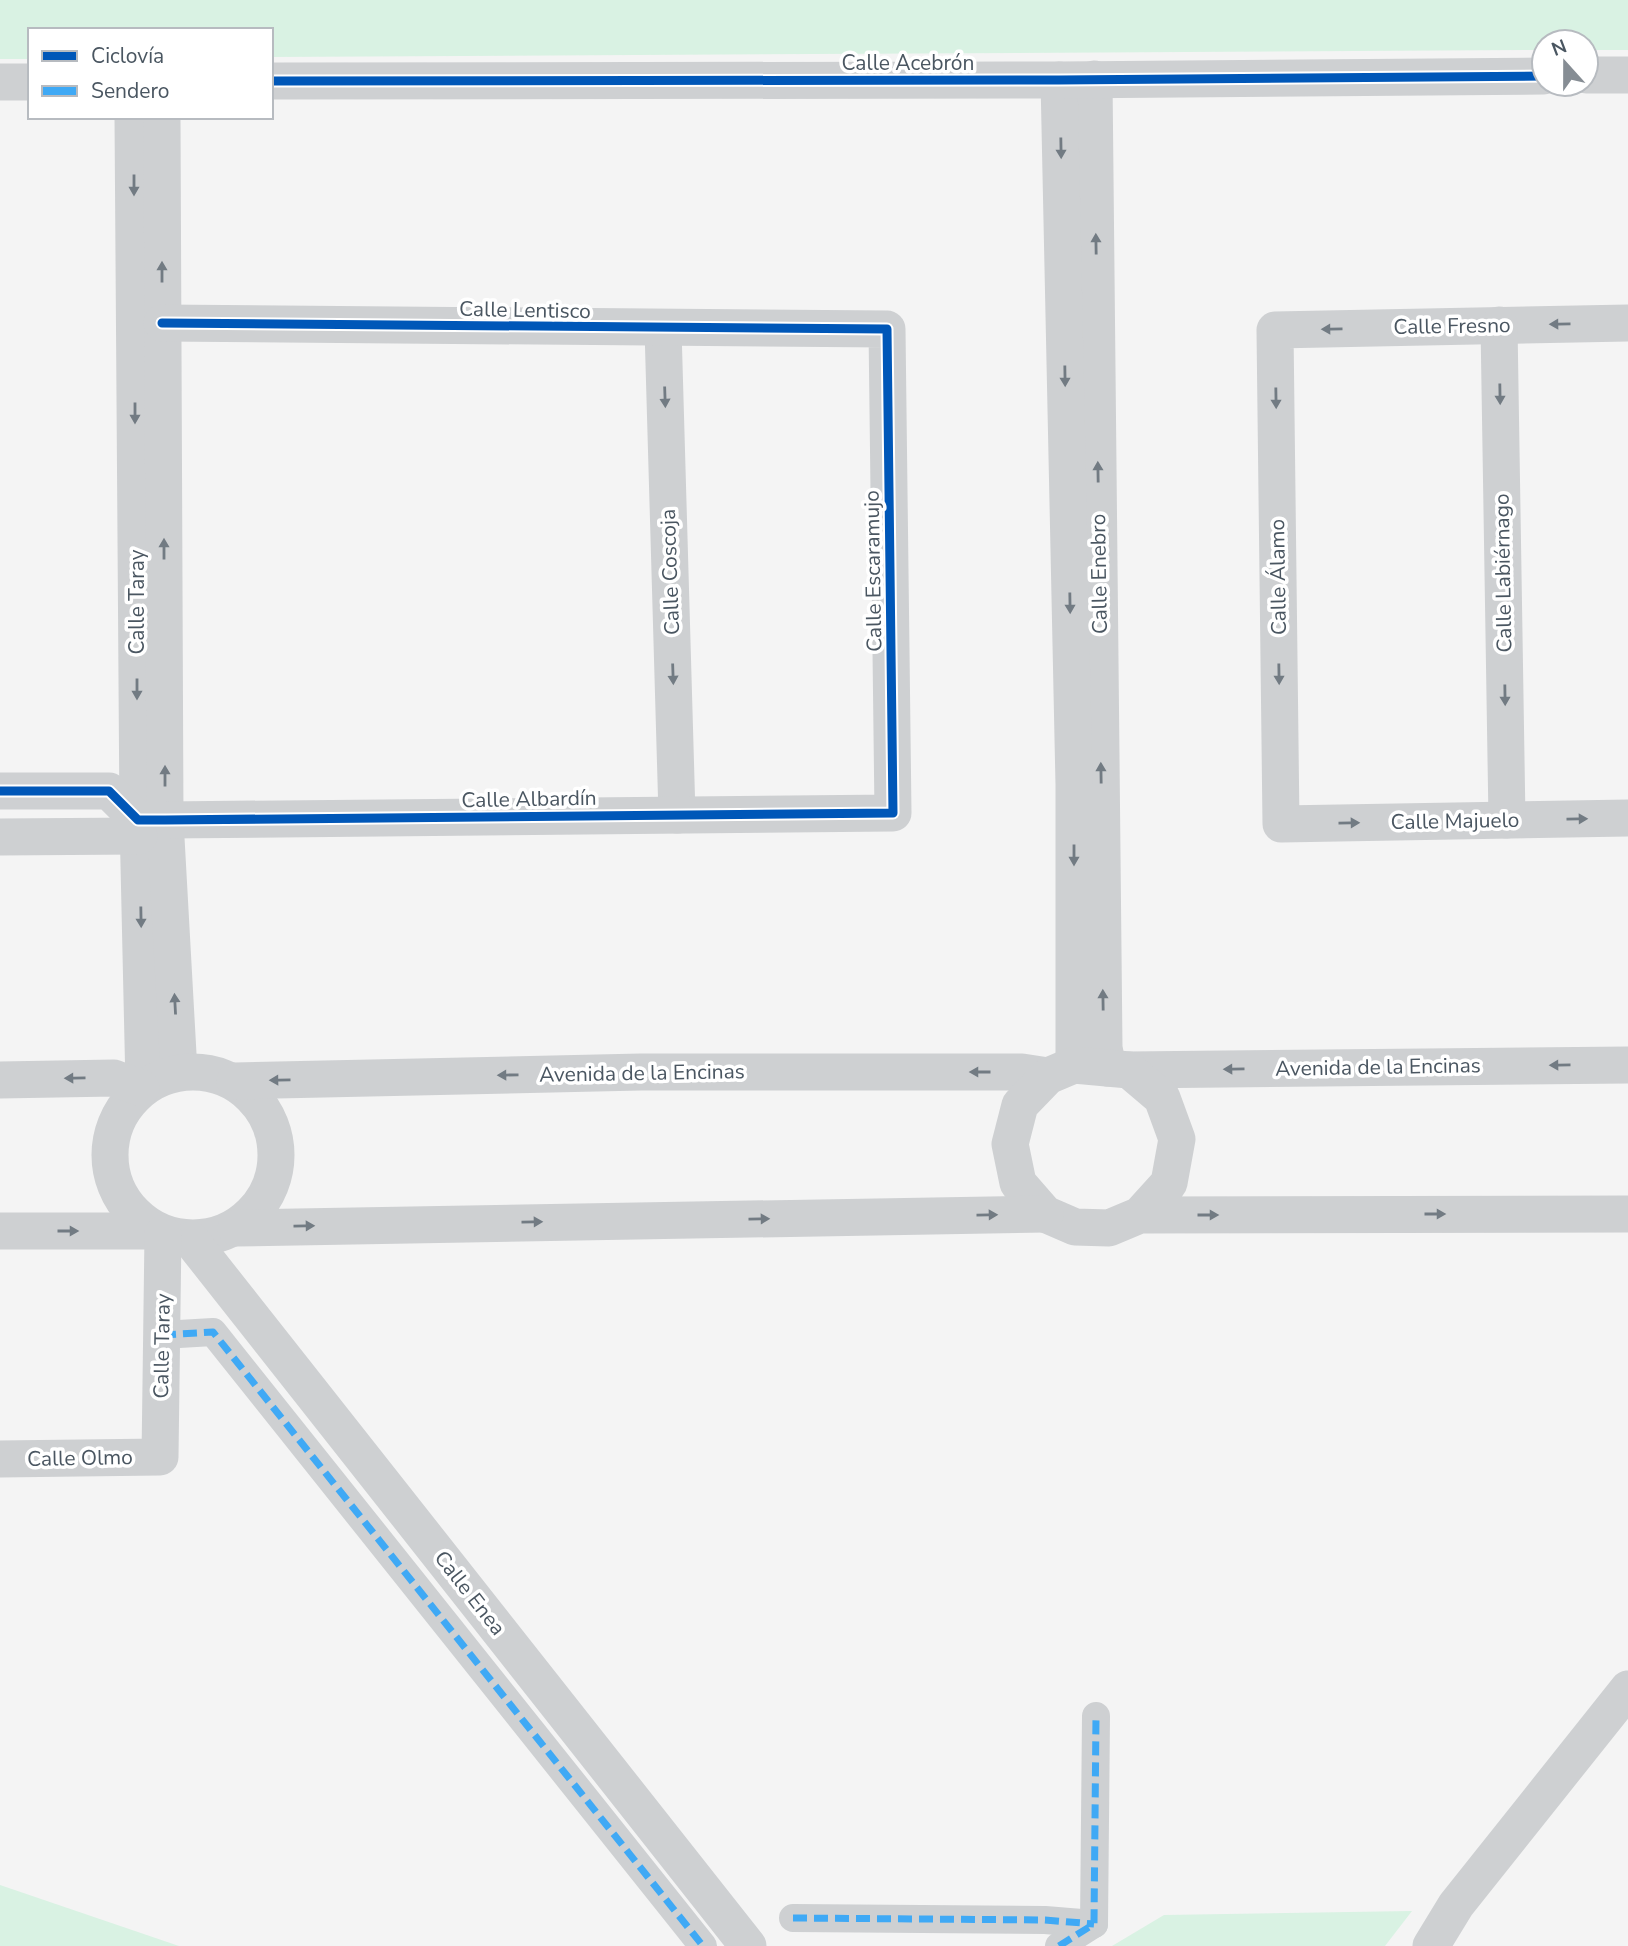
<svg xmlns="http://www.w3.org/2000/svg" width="1628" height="1946" viewBox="0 0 1628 1946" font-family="'Nunito Sans',sans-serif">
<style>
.green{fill:#d9f2e3}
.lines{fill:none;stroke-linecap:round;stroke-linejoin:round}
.pedestrian{stroke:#ced0d2;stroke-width:28}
.minor{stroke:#ced0d2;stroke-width:37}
.quiet{stroke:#3fa9f5;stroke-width:7;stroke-dasharray:14 7;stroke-linecap:butt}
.cycleway-casing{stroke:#fff;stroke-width:13}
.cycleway{stroke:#0057b8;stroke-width:9}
.oneway{fill:#727b83}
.labels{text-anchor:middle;stroke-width:7;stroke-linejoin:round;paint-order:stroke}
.street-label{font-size:21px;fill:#4a5661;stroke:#fff}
</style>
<rect width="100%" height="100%" fill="#f4f4f4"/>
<g class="green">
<polygon points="0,0 1628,0 1628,50 1586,50 1586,42 1544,42 1544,50 271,57 271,30 30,30 30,59 0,59"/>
<polygon points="0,1885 179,1946 0,1946"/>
<polygon points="1412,1911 1385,1946 1112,1946 1164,1915"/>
</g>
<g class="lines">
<g class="pedestrian">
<polyline points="162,1335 213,1332 703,1946"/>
<polyline points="793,1918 1045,1920 1094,1924"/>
<polyline points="1059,1946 1094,1924 1096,1716"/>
</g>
<g class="minor">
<polyline points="1586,75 1628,75"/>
<polyline points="1094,79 1104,1048 1108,1068"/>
<polyline points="1059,80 1074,785 1074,1065"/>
<polyline points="271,81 1059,80 1544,76"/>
<polyline points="0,82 30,82"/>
<polyline points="133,117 138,820 144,1086"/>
<polyline points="162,117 165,820 179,1072"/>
<polyline points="1628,323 1275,330 1281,824 1628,818"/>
<polyline points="1499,325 1507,820"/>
<polyline points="663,329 677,815"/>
<polyline points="0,791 109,791 138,820 165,820 893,813 887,329 162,323"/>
<polyline points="0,837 139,836"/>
<polyline points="1129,1070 1628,1065"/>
<circle cx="193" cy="1155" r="83"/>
<polyline points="0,1080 114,1078 141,1088"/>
<polyline points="235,1081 641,1072 1022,1072 1048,1076"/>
<polyline points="1140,1215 1169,1183 1177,1139 1162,1098 1129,1070 1074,1065 1048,1076 1020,1105 1010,1144 1018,1183 1045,1214 1075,1227 1109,1228 1140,1215 1628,1214"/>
<polyline points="236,1228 1045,1214"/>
<polyline points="0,1231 157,1231"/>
<polyline points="191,1240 748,1946"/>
<polyline points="0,1459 160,1457 163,1234"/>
<polyline points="1431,1946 1456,1905 1628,1689"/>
</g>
<g class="quiet">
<polyline points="162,1335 213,1332 703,1946"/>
<polyline points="793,1918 1045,1920 1094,1924"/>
<polyline points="1059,1946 1094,1924 1096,1716"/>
</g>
<defs>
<g id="cycleway">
<polyline points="271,81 1059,80 1544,76"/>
<polyline points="0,791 109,791 138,820 165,820 893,813 887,329 162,323"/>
</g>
</defs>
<use href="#cycleway" class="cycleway-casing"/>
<use href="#cycleway" class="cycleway"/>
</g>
<defs><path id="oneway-solid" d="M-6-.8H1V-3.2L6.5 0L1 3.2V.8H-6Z" transform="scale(1.75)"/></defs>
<g class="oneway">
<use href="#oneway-solid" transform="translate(1061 148) rotate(89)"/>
<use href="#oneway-solid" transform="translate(134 185) rotate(90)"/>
<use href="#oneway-solid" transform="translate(1096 244) rotate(-91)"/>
<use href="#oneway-solid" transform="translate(162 272) rotate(-90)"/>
<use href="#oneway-solid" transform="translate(1560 324) rotate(179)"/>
<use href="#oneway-solid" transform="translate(1332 329) rotate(179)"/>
<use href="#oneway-solid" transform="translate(1065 376) rotate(89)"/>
<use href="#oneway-solid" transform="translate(1500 394) rotate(89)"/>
<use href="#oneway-solid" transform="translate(665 397) rotate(88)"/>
<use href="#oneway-solid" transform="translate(1276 398) rotate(89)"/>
<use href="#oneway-solid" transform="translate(135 413) rotate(90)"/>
<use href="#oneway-solid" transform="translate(1098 472) rotate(-91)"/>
<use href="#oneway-solid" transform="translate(164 549) rotate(-90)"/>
<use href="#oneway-solid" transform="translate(1070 603) rotate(89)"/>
<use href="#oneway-solid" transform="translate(673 674) rotate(88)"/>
<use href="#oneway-solid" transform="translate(1279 674) rotate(89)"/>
<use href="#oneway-solid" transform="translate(137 689) rotate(90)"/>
<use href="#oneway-solid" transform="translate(1505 695) rotate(89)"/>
<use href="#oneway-solid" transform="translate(1101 773) rotate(-91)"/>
<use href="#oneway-solid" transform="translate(165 776) rotate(-90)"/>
<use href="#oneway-solid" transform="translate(1577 819) rotate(-1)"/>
<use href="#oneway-solid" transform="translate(1349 823) rotate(-1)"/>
<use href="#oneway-solid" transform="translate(1074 855) rotate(90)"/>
<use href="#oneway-solid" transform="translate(141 917) rotate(89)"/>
<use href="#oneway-solid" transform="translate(1103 1000) rotate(-91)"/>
<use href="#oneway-solid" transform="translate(175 1004) rotate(-93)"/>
<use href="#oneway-solid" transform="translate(1560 1065) rotate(179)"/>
<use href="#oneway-solid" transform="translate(1234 1069) rotate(179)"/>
<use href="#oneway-solid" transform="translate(980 1072) rotate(-180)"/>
<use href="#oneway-solid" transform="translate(508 1075) rotate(179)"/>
<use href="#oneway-solid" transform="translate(75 1078) rotate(179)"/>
<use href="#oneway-solid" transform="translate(280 1080) rotate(179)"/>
<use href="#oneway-solid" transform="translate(1435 1214)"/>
<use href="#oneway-solid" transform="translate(987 1215) rotate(-1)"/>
<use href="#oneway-solid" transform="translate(1208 1215)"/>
<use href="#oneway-solid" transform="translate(759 1219) rotate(-1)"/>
<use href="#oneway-solid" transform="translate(532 1222) rotate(-1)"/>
<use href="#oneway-solid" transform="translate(304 1226) rotate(-1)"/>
<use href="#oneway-solid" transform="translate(68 1231)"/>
</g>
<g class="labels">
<g class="street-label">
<text x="908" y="70">Calle Acebrón</text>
<text transform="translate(525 310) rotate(1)" y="7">Calle Lentisco</text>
<text transform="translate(1452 326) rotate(-1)" y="7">Calle Fresno</text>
<text transform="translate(873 571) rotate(-91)" y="7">Calle Escaramujo</text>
<text transform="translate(670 572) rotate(-92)" y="7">Calle Coscoja</text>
<text transform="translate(1503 573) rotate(-91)" y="7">Calle Labiérnago</text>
<text transform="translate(1099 574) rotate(-91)" y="7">Calle Enebro</text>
<text transform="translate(1278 577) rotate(-91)" y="7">Calle Álamo</text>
<text transform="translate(137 602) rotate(-90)" y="7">Calle Taray</text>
<text transform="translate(529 799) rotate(-1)" y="7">Calle Albardín</text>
<text transform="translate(1455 821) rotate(-1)" y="7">Calle Majuelo</text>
<text transform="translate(1378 1067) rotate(-1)" y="7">Avenida de la Encinas</text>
<text transform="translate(642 1073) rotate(-1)" y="7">Avenida de la Encinas</text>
<text transform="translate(162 1346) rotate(-89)" y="7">Calle Taray</text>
<text transform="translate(80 1458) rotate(-1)" y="7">Calle Olmo</text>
<text transform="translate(470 1593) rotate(52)" y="7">Calle Enea</text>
</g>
</g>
<rect x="28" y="28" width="245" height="91" fill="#ffffff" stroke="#b7bbc0" stroke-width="2"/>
<rect x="42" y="51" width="35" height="10" fill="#0057b8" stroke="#b7bbc0" stroke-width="2"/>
<text x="91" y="63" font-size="21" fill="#4a5661">Ciclovía</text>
<rect x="42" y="86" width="35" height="10" fill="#3fa9f5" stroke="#b7bbc0" stroke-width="2"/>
<text x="91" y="98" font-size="21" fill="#4a5661">Sendero</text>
<g transform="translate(1565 63) rotate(339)"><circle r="33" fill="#ffffff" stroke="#b7bbc0" stroke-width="2"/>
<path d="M0-5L12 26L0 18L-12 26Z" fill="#868d94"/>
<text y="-10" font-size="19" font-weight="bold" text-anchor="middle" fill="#4a5661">N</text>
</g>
</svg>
